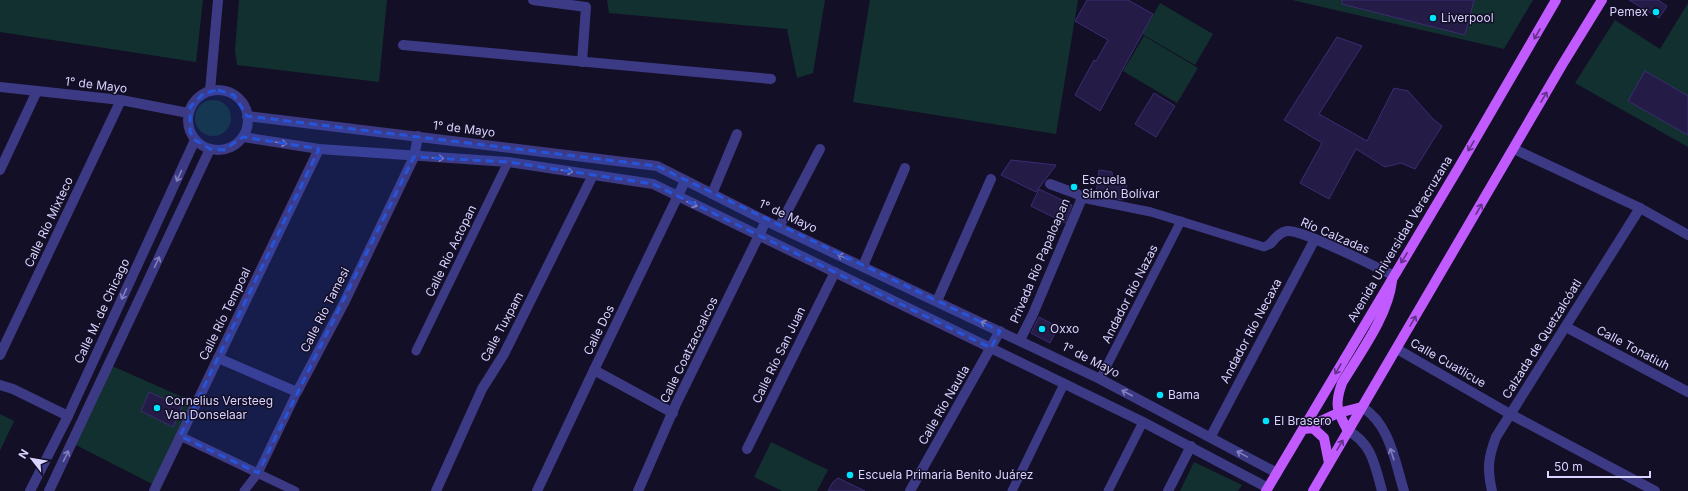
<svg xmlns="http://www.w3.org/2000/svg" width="1688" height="491" viewBox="0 0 1688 491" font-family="Inter,sans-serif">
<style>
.green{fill:#12302f}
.building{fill:#241b47;stroke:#3b2d73}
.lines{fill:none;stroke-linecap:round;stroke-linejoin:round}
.pedestrian{stroke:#3d3a85;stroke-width:9}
.minor{stroke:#3d3a85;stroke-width:10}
.primary{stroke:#c25bff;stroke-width:10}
.oneway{stroke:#623188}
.oneway2{stroke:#837fbc}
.marked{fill:#2655da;fill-opacity:0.2;stroke:#2655da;stroke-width:3;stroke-dasharray:8 5;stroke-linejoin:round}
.poi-dot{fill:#00e5ff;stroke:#130f26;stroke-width:1.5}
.labels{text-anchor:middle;stroke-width:3;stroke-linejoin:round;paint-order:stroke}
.poi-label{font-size:12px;fill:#d9d4ff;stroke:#130f26;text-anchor:start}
.street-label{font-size:12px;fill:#d9d4ff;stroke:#130f26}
</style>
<rect width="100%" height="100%" fill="#130f26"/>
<g class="green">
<polygon points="0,0 203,0 196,62 0,32"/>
<polygon points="239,0 387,0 379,82 237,65 235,51"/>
<polygon points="607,0 825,0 813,73 797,78 787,29 609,13"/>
<polygon points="870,0 1078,0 1056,134 853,102"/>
<polygon points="1292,0 1533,0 1504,49"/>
<polygon points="1160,3 1213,34 1195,65 1142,34"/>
<polygon points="1688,3 1688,147 1575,83 1615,20 1660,49"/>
<polygon points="1144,36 1198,68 1177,103 1123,71"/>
<circle cx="213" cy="118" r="18"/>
<polygon points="110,365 196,403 156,486 72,443"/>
<polygon points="0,414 14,421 0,451"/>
<polygon points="771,442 828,470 817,491 782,491 754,477"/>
<polygon points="1194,462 1242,485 1238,491 1180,491"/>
</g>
<g class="building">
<polygon points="1087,0 1128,0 1153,14 1100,111 1075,95 1094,60 1096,61 1108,40 1075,21"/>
<polygon points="1342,0 1474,0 1465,35 1342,4"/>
<polygon points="1629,0 1658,0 1667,6 1659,18"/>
<polygon points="1337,37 1362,46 1319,114 1367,141 1394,88 1408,91 1433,119 1442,126 1415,169 1401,163 1385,167 1356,149 1329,199 1300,183 1322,143 1284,120"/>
<polygon points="1645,71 1688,96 1688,135 1628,101"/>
<polygon points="1154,93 1175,106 1156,137 1135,124"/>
<polygon points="1011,160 1056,165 1036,192 1001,175"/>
<polygon points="1099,170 1112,172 1113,182 1127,185 1123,200 1096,195"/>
<polygon points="1039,189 1072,205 1065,223 1031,206"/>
<polygon points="1039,317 1058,327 1050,343 1031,333"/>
<polygon points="149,392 182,407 173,427 141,411"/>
<polygon points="838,478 865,491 828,491 833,482"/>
</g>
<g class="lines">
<g class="pedestrian">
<polyline points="1082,198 1151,212 1264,247 1270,244"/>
<polyline points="416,351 508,162"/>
<polyline points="1100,379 1181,221"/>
<polyline points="180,436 295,491"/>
<polyline points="244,491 258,473 297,392"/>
<polyline points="1012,491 1064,384"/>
<polyline points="1108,491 1143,422"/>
</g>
<g class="minor">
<polyline points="533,0 586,7 582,62"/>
<polyline points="403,45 771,79"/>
<polyline points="0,87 121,100 188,113"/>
<circle cx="218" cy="120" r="30"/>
<polyline points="210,91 218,0"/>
<polyline points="247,116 657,166 766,221 1100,379 1277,473"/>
<polyline points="243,137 319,149 508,162 653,184 1143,422 1268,488"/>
<polyline points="1514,149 1640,208 1688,235"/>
<polyline points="0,170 37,91"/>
<polyline points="712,194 737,134"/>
<polyline points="779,227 820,149"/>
<path d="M 1270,244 C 1275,239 1279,232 1287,231 C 1302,229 1375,267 1393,275"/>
<polyline points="863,266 905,168"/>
<polyline points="937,301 991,179"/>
<polyline points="1566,327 1688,392"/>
<polyline points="1020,340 1033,314 1082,198 1077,194 1050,184"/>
<polyline points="1397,349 1510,414 1655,491"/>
<polyline points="0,355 121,100"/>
<polyline points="218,358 297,392 344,303 414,157 418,136"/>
<polyline points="594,370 673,413"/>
<polyline points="0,385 13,389 68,416"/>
<path d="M 1362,407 C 1390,424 1395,462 1404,491"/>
<path d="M 1348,431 C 1372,443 1375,466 1382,491"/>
<polyline points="1211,436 1315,239"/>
<polyline points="747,449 835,272"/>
<polyline points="30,491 68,416 195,140"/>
<polyline points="49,491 210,149"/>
<polyline points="154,491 319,149"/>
<polyline points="436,491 482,389 504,354 593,175"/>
<polyline points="537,491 594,370 685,181"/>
<polyline points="638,491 676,404 766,221"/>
<polyline points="910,491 1000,331"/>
<polyline points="1168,491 1191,446"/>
<path d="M 1492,491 C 1487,469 1488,458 1496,437 L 1640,208"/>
</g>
<g class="primary">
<polyline points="1308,427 1338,413 1362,407"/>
<polyline points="1304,429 1313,428 1324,438 1329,463"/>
<path d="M 1348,431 C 1337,411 1334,405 1342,383 C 1360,353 1388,316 1392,281"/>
<polyline points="1266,491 1459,167 1556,0"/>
<polyline points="1313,491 1562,65 1602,0"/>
</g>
</g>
<defs><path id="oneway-shaft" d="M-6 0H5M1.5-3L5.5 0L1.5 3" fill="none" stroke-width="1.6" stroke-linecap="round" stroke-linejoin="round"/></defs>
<g class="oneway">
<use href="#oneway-shaft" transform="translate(1537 34) rotate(120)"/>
<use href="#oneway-shaft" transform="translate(1544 97) rotate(-60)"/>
<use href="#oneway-shaft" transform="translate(1471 146) rotate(121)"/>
<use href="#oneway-shaft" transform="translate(1479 209) rotate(-60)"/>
<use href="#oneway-shaft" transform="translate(1404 258) rotate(122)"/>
<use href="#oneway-shaft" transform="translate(1413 321) rotate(-60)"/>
<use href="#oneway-shaft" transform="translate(1338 369) rotate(120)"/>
<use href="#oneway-shaft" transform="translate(1340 445) rotate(-59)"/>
</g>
<g class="oneway2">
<use href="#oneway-shaft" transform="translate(281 143) rotate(9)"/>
<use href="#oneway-shaft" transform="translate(438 158) rotate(3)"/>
<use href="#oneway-shaft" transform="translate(567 171) rotate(9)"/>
<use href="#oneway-shaft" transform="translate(179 176) rotate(115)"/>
<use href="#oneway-shaft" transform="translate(692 204) rotate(25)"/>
<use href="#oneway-shaft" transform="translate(843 257) rotate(-155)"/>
<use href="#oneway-shaft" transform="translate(157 262) rotate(-65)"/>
<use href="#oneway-shaft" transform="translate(124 294) rotate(115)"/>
<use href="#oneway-shaft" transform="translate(986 324) rotate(-155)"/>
<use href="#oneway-shaft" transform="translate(1127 393) rotate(-153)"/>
<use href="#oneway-shaft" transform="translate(1242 454) rotate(-151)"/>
<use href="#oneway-shaft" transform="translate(1392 454) rotate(-108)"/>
<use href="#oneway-shaft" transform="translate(66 456) rotate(-64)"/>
</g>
<path class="marked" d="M 218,90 L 234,95 L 247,116 L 657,166 L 1000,331 L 991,348 L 653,184 L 508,162 L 414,157 L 258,473 L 180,436 L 319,149 L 243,137 L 224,150 L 210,149 L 195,140 L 190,132 L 190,107 L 204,93 Z"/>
<g class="poi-dot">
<circle cx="1656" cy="12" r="4"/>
<circle cx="1433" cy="18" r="4"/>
<circle cx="1074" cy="187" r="4"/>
<circle cx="1042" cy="329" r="4"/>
<circle cx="1160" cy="395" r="4"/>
<circle cx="157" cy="408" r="4"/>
<circle cx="1266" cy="421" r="4"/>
<circle cx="850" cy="475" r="4"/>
</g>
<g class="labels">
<g class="poi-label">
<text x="1648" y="16" text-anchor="end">Pemex</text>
<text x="1441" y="22">Liverpool</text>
<text x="1082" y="184">Escuela<tspan x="1082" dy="14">Simón Bolívar</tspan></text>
<text x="1050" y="333">Oxxo</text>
<text x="1168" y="399">Bama</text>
<text x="165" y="405">Cornelius Versteeg<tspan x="165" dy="14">Van Donselaar</tspan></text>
<text x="1274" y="425">El Brasero</text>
<text x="858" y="479">Escuela Primaria Benito Juárez</text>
</g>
<g class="street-label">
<text transform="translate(96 85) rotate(7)" y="4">1° de Mayo</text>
<text transform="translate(464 129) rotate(7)" y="4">1° de Mayo</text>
<text transform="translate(788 216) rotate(25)" y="4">1° de Mayo</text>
<text transform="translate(49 222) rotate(-65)" y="4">Calle Río Mixteco</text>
<text transform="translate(1335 236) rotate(23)" y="4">Río Calzadas</text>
<text transform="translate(1400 239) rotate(-59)" y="4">Avenida Universidad Veracruzana</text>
<text transform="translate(451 251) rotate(-64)" y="4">Calle Río Actopan</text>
<text transform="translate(1040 261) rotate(-67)" y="4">Privada Río Papaloapan</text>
<text transform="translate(1130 294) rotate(-63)" y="4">Andador Río Nazas</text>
<text transform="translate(325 310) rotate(-63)" y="4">Calle Río Tamesi</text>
<text transform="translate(102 311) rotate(-65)" y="4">Calle M. de Chicago</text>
<text transform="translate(225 314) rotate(-64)" y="4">Calle Río Tempoal</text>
<text transform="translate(502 327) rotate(-62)" y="4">Calle Tuxpam</text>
<text transform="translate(599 330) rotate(-64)" y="4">Calle Dos</text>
<text transform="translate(1251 331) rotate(-62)" y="4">Andador Río Necaxa</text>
<text transform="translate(1542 339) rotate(-58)" y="4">Calzada de Quetzalcóatl</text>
<text transform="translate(1633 348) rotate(28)" y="4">Calle Tonatiuh</text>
<text transform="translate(689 350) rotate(-64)" y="4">Calle Coatzacoalcos</text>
<text transform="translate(779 355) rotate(-64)" y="4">Calle Río San Juan</text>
<text transform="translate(1091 360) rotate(27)" y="4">1° de Mayo</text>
<text transform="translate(1448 363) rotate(30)" y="4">Calle Cuatlicue</text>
<text transform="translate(944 405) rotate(-60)" y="4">Calle Río Nautla</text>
</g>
</g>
<g transform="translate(32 459) rotate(301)" stroke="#130f26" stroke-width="3" paint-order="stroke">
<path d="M0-3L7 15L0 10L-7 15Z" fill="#d9d4ff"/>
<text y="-6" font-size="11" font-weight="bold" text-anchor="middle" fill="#d9d4ff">N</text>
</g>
<path d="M1548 471v6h102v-6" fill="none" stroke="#d9d4ff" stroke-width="2"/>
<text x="1554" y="471" font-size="12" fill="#d9d4ff" stroke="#130f26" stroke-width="3" paint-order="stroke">50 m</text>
</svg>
